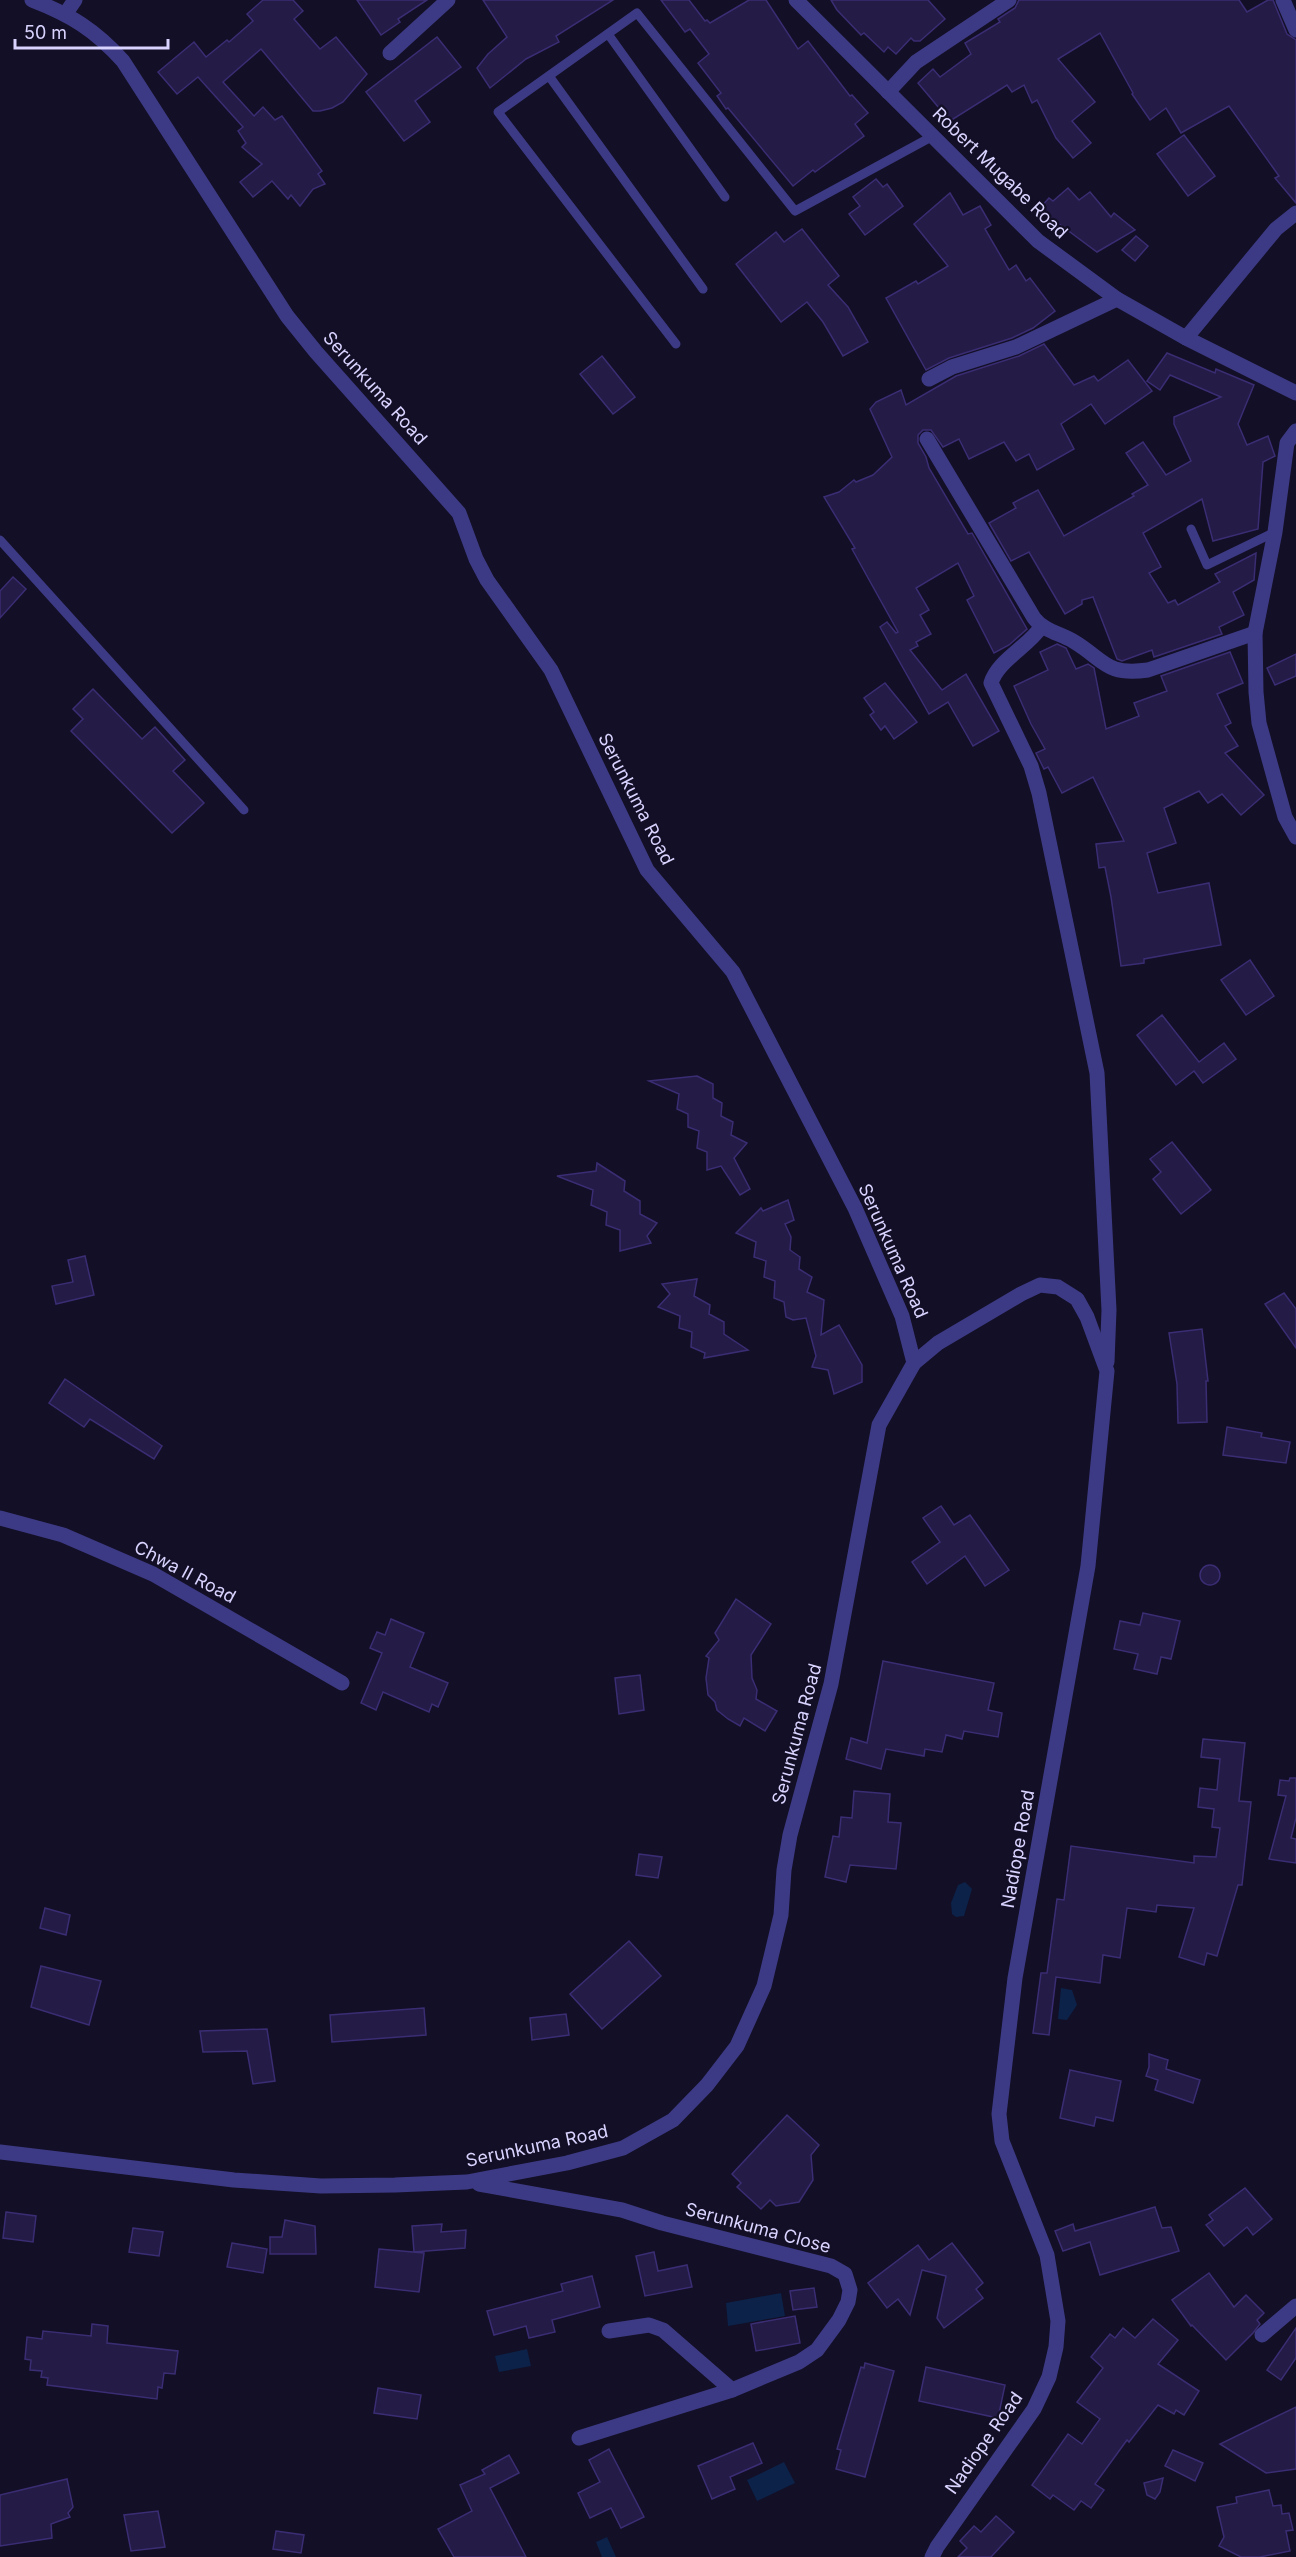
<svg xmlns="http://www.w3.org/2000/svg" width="1296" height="2557" viewBox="0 0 1296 2557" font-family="Inter,sans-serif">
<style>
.water{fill:#0c2248}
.building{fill:#241b47;stroke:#3b2d73;stroke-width:1.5}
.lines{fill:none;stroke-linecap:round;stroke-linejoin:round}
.service{stroke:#3d3a85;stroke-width:9}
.minor{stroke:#3d3a85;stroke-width:15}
.tertiary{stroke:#3d3a85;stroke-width:15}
.labels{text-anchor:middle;stroke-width:4.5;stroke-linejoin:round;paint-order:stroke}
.street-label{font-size:18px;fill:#d9d4ff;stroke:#130f26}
</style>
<rect width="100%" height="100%" fill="#130f26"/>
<g class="water">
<polygon points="965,1882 972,1889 964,1916 956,1917 952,1914 951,1903 958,1885"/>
<polygon points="1061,1988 1072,1990 1077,2005 1067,2020 1058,2019"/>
<polygon points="781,2293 785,2316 728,2326 726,2303"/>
<polygon points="527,2349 531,2366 499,2372 495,2356"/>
<polygon points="784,2462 795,2483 757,2501 747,2480"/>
<polygon points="607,2537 616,2557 602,2557 596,2542"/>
</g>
<g class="building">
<polygon points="263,0 293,0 303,11 294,19 320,49 336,37 367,74 343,102 332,108 320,111 313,111 261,49 223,82 254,116 263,107 275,120 282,116 322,171 318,174 325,184 313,189 300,206 291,195 288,199 272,181 253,197 240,182 262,164 242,147 246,143 238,131 243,127 198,77 177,94 158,72 194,42 206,57 227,40 229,42 253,21 247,14"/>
<polygon points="357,0 427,0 398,19 400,22 381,35"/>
<polygon points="483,0 613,0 556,36 559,42 526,59 490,88 477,68 488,54 507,37"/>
<polygon points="661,0 689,0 705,21 707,20 710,23 749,0 766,0 798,49 808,41 850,96 852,95 868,113 855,124 864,136 815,172 813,170 793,186 728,108 726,109 717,96 721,93 698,63 709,54 690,29 685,32"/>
<polygon points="831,0 928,0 945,19 920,41 914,41 911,38 896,54 888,47 884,52 864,33 861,35 837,10"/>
<polygon points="1019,0 1239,0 1247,12 1268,0 1273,0 1287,34 1296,40 1296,203 1275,178 1279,176 1229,106 1181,133 1166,108 1150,120 1132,94 1133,93 1100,33 1058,59 1095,102 1072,121 1091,143 1073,158 1056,138 1037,100 1032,103 1024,85 1012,92 1007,85 950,121 918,83 933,69 940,77 971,54 965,43 1000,22 998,19 1015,8"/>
<polygon points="437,37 461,67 415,101 430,122 404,141 366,92"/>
<polygon points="1184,135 1215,176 1188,196 1157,154"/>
<polygon points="876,179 883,187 887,184 903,206 865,235 849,214 860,206 853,197"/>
<polygon points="1068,188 1079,200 1090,192 1111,217 1114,213 1135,230 1097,252 1039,209 1049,198 1053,201"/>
<polygon points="950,193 963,215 980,206 991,225 985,229 1009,270 1016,265 1026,281 1030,278 1055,311 1033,328 1012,338 949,358 926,370 886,298 916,281 918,284 948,266 914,224"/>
<polygon points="802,229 839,276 828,285 848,307 868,342 843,356 823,322 807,302 781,322 736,264 776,232 784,242"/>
<polygon points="1136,236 1148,246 1135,261 1122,250"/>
<polygon points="1044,344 1074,385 1094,376 1098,381 1128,360 1152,391 1105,424 1091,404 1061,424 1074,449 1037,470 1029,454 1016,461 1004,442 969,459 959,439 943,447 931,430 923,430 918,435 918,443 926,457 929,468 968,534 972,533 1027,629 1009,645 994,653 967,600 974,596 958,563 916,588 929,610 920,615 931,634 916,642 918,646 910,650 942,690 966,674 999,731 973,746 948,702 929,714 880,627 887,622 896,633 898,632 852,549 855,548 824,497 839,492 854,480 856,482 873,475 892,457 870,409 876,402 901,390 906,405 956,376 1019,356"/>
<polygon points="1167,353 1215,373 1216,369 1254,385 1238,424 1247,445 1268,436 1275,456 1263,462 1258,529 1213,541 1202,499 1143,533 1161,567 1149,573 1168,603 1175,600 1178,605 1220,582 1215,574 1256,553 1254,580 1233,592 1244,615 1219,627 1222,634 1154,657 1152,650 1122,661 1117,659 1093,597 1082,600 1082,604 1065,614 1029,552 1011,561 989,523 1016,508 1013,503 1038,490 1064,536 1134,496 1132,494 1148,485 1126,453 1143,442 1166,475 1191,461 1174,424 1174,417 1221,397 1170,375 1160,390 1147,381"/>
<polygon points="602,356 635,397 613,414 580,374"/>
<polygon points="13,577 26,589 0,618 0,591"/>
<polygon points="1057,644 1066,648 1076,669 1088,664 1094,668 1106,729 1139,716 1134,703 1167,691 1161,676 1230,652 1243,683 1217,694 1231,723 1225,726 1238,746 1225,753 1264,795 1241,815 1222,794 1208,803 1199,791 1164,808 1176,843 1147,853 1158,893 1209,883 1221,945 1144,959 1144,963 1121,966 1111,897 1105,867 1099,868 1096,844 1124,841 1093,777 1062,793 1048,767 1044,769 1036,753 1045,749 1031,724 1014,686 1048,670 1040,652"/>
<polygon points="1296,654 1296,676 1275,685 1267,668"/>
<polygon points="885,683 917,722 894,739 885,726 881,730 870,715 874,712 864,698"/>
<polygon points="93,689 142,739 155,727 185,760 173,771 204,803 172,833 71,731 83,719 73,709"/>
<polygon points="1250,960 1274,996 1246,1015 1221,980"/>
<polygon points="1162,1015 1199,1062 1224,1043 1236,1059 1203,1083 1194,1071 1176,1085 1137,1035"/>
<polygon points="697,1076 713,1084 713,1098 722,1103 721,1116 733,1122 731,1135 747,1143 734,1158 750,1189 740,1195 721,1166 707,1170 707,1152 697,1148 699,1131 688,1127 688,1114 677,1109 679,1094 649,1081"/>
<polygon points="1172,1142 1211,1190 1181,1214 1153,1179 1161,1172 1150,1159"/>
<polygon points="597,1163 625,1181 624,1191 640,1201 640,1214 657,1223 647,1236 651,1243 620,1251 620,1230 606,1225 607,1212 591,1205 593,1190 557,1176 596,1171"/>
<polygon points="788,1200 794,1220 785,1224 791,1237 790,1250 800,1257 799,1269 812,1277 807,1292 824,1300 821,1335 839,1325 862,1365 862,1382 834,1394 828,1370 812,1367 816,1356 806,1318 793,1320 786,1317 784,1302 774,1298 775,1281 764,1277 766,1261 754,1257 756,1242 736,1233 761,1208 763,1211"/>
<polygon points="85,1256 94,1295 56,1304 52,1286 73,1282 68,1260"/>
<polygon points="697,1279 694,1296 710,1305 709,1314 724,1322 724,1334 748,1350 704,1358 705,1353 691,1347 692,1332 679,1328 680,1316 658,1307 670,1294 662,1284"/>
<polygon points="1284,1293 1296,1309 1296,1348 1265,1304"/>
<polygon points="1202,1329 1208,1381 1206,1381 1207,1422 1178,1423 1177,1384 1169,1333"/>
<polygon points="65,1379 162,1446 154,1459 90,1419 84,1427 49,1403"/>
<polygon points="1227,1427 1262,1433 1261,1437 1290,1442 1286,1463 1223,1455"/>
<polygon points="941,1506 954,1525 970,1515 1009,1570 985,1586 965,1556 927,1584 912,1562 940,1542 923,1518"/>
<circle cx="1210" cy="1575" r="10"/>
<polygon points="736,1599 771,1624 751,1655 752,1678 757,1690 756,1699 777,1711 765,1731 744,1718 740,1726 728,1719 717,1710 715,1702 708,1695 706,1678 709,1658 706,1656 719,1640 715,1633"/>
<polygon points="1143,1613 1180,1621 1171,1659 1161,1657 1157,1674 1134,1669 1138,1654 1114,1649 1120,1621 1140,1625"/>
<polygon points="391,1619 424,1633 410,1667 448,1683 438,1707 432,1704 429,1712 383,1692 376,1710 361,1703 382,1653 370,1648 377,1632 385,1635"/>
<polygon points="883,1661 994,1683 988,1710 1002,1713 998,1737 964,1731 962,1739 946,1735 942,1752 925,1749 924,1756 886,1749 881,1769 846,1759 851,1738 867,1743"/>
<polygon points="640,1675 644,1710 619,1714 615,1678"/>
<polygon points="1203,1739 1245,1743 1239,1801 1251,1802 1242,1885 1238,1885 1217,1956 1207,1953 1204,1965 1179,1957 1194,1908 1157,1905 1156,1912 1127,1908 1120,1958 1103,1955 1100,1983 1056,1977 1049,2035 1033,2033 1041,1973 1047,1973 1057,1899 1064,1900 1071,1846 1194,1863 1194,1856 1216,1857 1220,1828 1212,1827 1214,1809 1198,1807 1200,1788 1217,1790 1220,1759 1201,1757"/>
<polygon points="1290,1778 1296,1778 1296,1818 1291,1838 1296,1839 1296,1863 1269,1859 1286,1796 1278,1795 1280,1780 1289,1781"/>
<polygon points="854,1791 890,1794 888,1822 901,1823 896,1869 850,1865 846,1882 825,1877 833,1836 839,1837 841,1817 852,1818"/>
<polygon points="639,1854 662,1857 658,1878 636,1875"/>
<polygon points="45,1908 70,1915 66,1935 40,1928"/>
<polygon points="629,1941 661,1976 602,2029 570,1994"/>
<polygon points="41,1966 101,1981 89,2025 31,2007"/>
<polygon points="424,2008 426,2035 332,2042 330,2015"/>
<polygon points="566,2014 569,2035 532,2040 530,2018"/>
<polygon points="267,2029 275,2081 253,2084 247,2051 203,2052 200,2031"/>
<polygon points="1149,2054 1168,2060 1166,2069 1200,2080 1193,2103 1155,2090 1158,2080 1146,2076 1149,2067"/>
<polygon points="1070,2070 1121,2081 1113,2121 1096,2117 1094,2126 1060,2118"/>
<polygon points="787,2115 819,2145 811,2155 813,2180 799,2202 776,2206 770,2200 761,2209 737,2187 741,2183 732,2174"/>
<polygon points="1245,2188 1272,2219 1253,2235 1247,2227 1224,2246 1206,2225 1213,2220 1209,2215"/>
<polygon points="1155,2207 1162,2228 1171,2227 1179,2251 1100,2275 1090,2242 1063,2251 1055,2231 1073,2224 1075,2231"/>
<polygon points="6,2212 36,2216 33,2242 3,2238"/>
<polygon points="285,2220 315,2226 316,2254 270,2254 270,2237 282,2237"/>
<polygon points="442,2224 441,2232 466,2230 465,2248 414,2252 412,2226"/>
<polygon points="133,2228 163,2232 159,2256 129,2252"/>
<polygon points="232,2243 267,2249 263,2273 227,2267"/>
<polygon points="952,2243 983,2283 976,2289 983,2298 944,2328 937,2318 946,2276 922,2270 910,2315 898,2299 887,2308 868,2283 918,2245 929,2260"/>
<polygon points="379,2249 424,2253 419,2292 375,2287"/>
<polygon points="654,2252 658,2271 687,2265 692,2287 645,2296 636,2256"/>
<polygon points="1209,2273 1234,2307 1246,2295 1264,2313 1257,2320 1260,2324 1253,2333 1226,2360 1192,2325 1191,2326 1172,2300"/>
<polygon points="592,2276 600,2307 552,2320 555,2332 529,2338 526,2326 494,2335 487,2311 563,2291 561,2284"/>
<polygon points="814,2288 817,2307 793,2310 790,2291"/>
<polygon points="795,2316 800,2343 756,2351 751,2324"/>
<polygon points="1153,2319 1178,2340 1158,2364 1199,2391 1184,2415 1176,2410 1174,2414 1158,2405 1129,2442 1127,2440 1095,2484 1104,2490 1091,2508 1081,2501 1074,2510 1053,2495 1050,2499 1032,2485 1068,2434 1082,2444 1100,2419 1077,2402 1103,2368 1091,2357 1110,2334 1115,2338 1123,2328 1135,2338"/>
<polygon points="92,2324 108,2326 107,2343 178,2351 175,2374 164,2373 162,2388 158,2387 157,2399 47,2385 48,2378 41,2377 42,2371 30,2370 31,2360 25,2359 27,2337 42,2339 43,2331 91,2336"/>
<polygon points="1296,2328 1296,2358 1281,2380 1267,2370"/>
<polygon points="865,2363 894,2371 865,2477 836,2469 841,2450 837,2449 861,2367 864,2368"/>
<polygon points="926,2367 1005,2385 998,2418 919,2401"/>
<polygon points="378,2388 421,2395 417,2419 374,2413"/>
<polygon points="1296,2407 1296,2469 1266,2473 1220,2444"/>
<polygon points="753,2443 762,2463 730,2477 735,2489 712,2499 698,2466"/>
<polygon points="609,2449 644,2517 621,2528 611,2508 590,2518 578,2493 600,2482 589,2460"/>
<polygon points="1173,2450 1203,2463 1195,2481 1165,2466"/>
<polygon points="509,2455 519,2473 490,2488 526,2557 454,2557 438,2529 472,2511 460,2485 485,2474 482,2470"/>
<polygon points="1163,2478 1160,2492 1155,2499 1147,2495 1144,2483"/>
<polygon points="67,2479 73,2507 68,2513 70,2517 51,2524 52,2538 0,2546 0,2495"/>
<polygon points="1269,2490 1273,2506 1281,2505 1282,2514 1289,2513 1293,2530 1286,2531 1290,2551 1260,2557 1241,2557 1219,2546 1224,2537 1217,2507 1237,2503 1236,2497"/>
<polygon points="158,2511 165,2547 131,2551 124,2515"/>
<polygon points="996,2516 1014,2532 991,2557 958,2557 967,2548 960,2541 974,2526 981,2532"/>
<polygon points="276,2531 304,2535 301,2553 273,2549"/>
</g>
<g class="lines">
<g class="service">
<polyline points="608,34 725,197"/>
<polyline points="549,76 703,289"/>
<polyline points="676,344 498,112 637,13 795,211 933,136"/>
<polyline points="1191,529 1207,565 1275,532"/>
<polyline points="0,540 244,810"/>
</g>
<g class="minor">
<polyline points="1283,0 1296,30"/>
<polyline points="66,13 75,0"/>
<polyline points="390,53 448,0"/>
<polyline points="888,92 916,62 1009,0"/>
<polyline points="1186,338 1276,229 1296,213"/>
<polyline points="929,379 952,367 1016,347 1117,299"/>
<polyline points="1296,431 1287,443 1275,532 1255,633 1256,692 1259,723 1285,817 1296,837"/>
<path d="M 927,439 L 1034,618 C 1044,631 1059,633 1073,641 C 1105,660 1105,676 1148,670 L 1255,633"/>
<path d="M 1041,627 C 1028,647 998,660 991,683 L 1031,766 L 1039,793 L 1097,1073 L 1109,1310 L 1107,1362"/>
<polyline points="914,1363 938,1343 1021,1294 1040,1285 1058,1287 1077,1299 1087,1317 1107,1371 1088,1566 1015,1978 999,2114 1002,2141 1047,2255 1058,2321 1056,2347 1049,2377 1034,2409 937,2547 932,2557"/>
<polyline points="0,1518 63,1535 153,1574 342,1683"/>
<path d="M 0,2152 L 234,2180 L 321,2186 L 395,2185 L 467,2182 L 567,2163 L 623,2148 L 673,2120 L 707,2085 L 737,2046 L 764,1986 L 781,1915 L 784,1870 L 790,1835 L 831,1684 L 879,1425 L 914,1363 L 902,1316 L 855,1208 L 733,972 L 647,870 L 551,670 L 487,580 L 476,559 L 459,513 L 316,352 L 287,316 L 123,61 C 95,30 71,15 32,0"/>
<polyline points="479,2184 622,2210 662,2223 831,2266 845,2274 850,2290 848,2302 839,2320 817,2350 799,2362 732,2390 579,2438"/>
<polyline points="609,2331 649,2325 663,2330 732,2390"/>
<polyline points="1262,2335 1296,2306"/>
</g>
<polyline class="tertiary" points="796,0 1038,241 1117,299 1186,338 1296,393"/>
</g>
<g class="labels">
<g class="street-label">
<text transform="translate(1000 173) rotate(44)" y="6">Robert Mugabe Road</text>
<text transform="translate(375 388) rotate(48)" y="6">Serunkuma Road</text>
<text transform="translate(636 799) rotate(63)" y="6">Serunkuma Road</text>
<text transform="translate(893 1251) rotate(66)" y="6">Serunkuma Road</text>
<text transform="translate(185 1572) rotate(28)" y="6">Chwa II Road</text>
<text transform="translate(797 1734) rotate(-75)" y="6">Serunkuma Road</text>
<text transform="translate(1018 1849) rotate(-80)" y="6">Nadiope Road</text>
<text transform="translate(537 2146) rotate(-12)" y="6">Serunkuma Road</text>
<text transform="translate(758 2228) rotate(15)" y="6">Serunkuma Close</text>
<text transform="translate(984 2443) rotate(-55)" y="6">Nadiope Road</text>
</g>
</g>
<path d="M15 39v9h153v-9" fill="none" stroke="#d9d4ff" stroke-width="3"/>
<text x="24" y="39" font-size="18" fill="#d9d4ff" stroke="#130f26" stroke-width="4.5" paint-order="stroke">50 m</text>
</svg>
